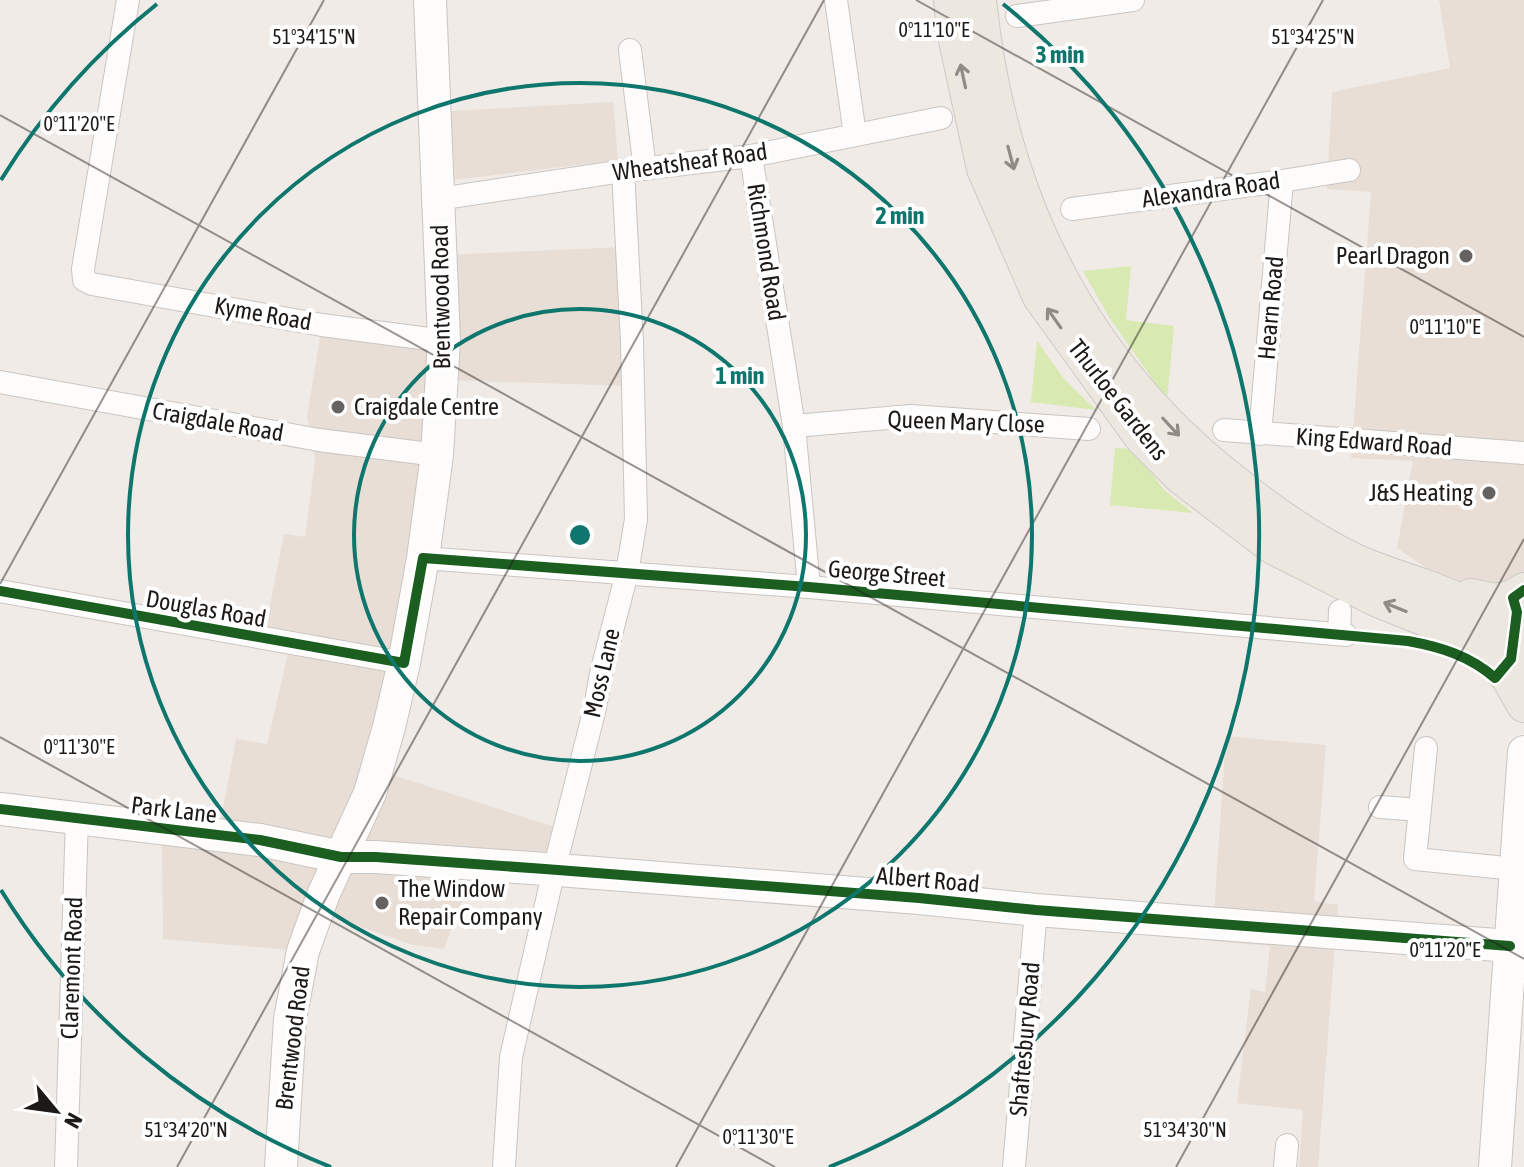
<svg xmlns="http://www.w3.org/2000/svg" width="1524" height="1167" viewBox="0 0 1524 1167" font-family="'Asap Condensed',sans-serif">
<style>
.built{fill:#e9ded5}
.green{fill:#d8e9b1}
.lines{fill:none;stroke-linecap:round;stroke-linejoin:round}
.street-casing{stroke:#c9c5c2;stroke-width:24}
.secondary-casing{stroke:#c9c5c2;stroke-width:34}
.primary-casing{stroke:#cccac8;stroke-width:36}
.street{stroke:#fdfcfb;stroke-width:22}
.secondary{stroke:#fdfcfb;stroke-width:32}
.primary{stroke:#ede8df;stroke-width:34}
.cycleway-casing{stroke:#fff;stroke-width:15}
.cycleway{stroke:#1b5e20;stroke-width:10}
.oneway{stroke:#8f8b85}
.ticks{fill:none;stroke:#1c1916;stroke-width:2;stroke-opacity:0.45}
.ring{fill:none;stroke:#0f766e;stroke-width:4}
.poi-dot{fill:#66625f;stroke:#fff;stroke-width:3}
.labels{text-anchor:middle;stroke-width:8;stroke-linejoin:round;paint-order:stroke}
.street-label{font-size:24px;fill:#1c1916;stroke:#fff}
.poi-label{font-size:24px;fill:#1c1916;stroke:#fff;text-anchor:end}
.ticks-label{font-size:20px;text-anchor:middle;fill:#1c1916;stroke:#fff;stroke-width:8;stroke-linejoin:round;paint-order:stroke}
.centre{fill:#0f766e;stroke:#fff;stroke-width:4}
.ring-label{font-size:24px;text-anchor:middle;font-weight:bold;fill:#0f766e;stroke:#fff;stroke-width:8;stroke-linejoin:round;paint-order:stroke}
</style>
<rect width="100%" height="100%" fill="#f0ebe6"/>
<g class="built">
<polygon points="1439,0 1524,0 1524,598 1441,578 1397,548 1413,461 1351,458 1371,192 1327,189 1332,92 1450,68"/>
<polygon points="613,102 618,160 455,180 450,111"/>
<polygon points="625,247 633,386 442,380 377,770 555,827 545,869 466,864 463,898 444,949 413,945 318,912 303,951 163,939 162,845 165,829 218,835 236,739 267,744 290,645 263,640 284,534 305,537 315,459 307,416 322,325 432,340 441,255"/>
<polygon points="1226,736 1326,745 1314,901 1338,905 1318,1167 1299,1167 1303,1110 1237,1103 1251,989 1265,992 1270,946 1212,941"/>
</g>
<g class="green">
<polygon points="1131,266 1126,320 1174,326 1167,400 1109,317 1083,271"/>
<polygon points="1037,341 1064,379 1096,410 1031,402"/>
<polygon points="1115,448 1133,449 1164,490 1193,513 1110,505"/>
</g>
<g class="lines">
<defs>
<g id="street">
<polyline points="128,0 83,269 84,280 92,284 322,325 444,341"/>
<polyline points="836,0 855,135"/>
<polyline points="1017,16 1133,0"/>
<polyline points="630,50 645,169"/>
<polyline points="751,156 794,426 809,587"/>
<polyline points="439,199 623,171 751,156 941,118"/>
<polyline points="1072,209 1282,181 1349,170"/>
<polyline points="0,382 319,440 437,455"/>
<polyline points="794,426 911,416 1089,429"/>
<polyline points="1224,430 1524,453"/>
<polyline points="1260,434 1282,181"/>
<polyline points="423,558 809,587 1346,635"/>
<polyline points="0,591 404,663"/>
<polyline points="1339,634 1340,611"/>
<polyline points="1426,748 1415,859 1516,869"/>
<polyline points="1380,807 1420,810"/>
<polyline points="66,1167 77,817"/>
<polyline points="504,1167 511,1057 554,870 595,708 601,673 627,573 636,519 632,342 623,171"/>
<polyline points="1014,1167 1036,910"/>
<polyline points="1285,1167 1287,1145"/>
</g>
<g id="secondary">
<polyline points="0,809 260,840 341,857 376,857 545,869 919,898 1036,910 1510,946"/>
<polyline points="281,1167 290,1019 303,951 324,893 370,793 389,727 404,663 423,558 437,455 444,341 430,0"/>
<polyline points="1495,1167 1524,752"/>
</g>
<g id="primary">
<polyline points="951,0 954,31 984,169 1040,297 1142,438 1182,478 1273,547 1378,600 1468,636 1524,655"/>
<path d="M 979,0 C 999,195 1078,360 1234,482 C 1271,512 1311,540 1355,561 C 1377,571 1400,578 1423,586 C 1457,599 1490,614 1524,626"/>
<path d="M 1471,596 C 1492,601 1505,604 1524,590"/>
<polyline points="1471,639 1508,677 1524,705"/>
</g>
</defs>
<use href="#street" class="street-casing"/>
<use href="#secondary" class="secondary-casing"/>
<use href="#primary" class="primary-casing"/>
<use href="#street" class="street"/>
<use href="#secondary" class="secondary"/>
<use href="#primary" class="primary"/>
<defs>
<g id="cycleway">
<path d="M 0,591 L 404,663 L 423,558 L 809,587 L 1408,641 C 1441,647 1470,656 1495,678 L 1511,659 L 1517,612 L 1513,598 L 1524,590"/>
<polyline points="0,809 260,840 341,857 376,857 545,869 919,898 1036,910 1510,946"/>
</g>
</defs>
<use href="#cycleway" class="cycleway-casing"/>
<use href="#cycleway" class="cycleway"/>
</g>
<defs><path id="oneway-shaft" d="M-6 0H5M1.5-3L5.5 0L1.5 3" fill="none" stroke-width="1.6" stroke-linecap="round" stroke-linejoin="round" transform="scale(2)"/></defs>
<g class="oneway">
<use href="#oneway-shaft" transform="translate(963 76) rotate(-102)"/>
<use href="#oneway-shaft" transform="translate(1011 158) rotate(75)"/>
<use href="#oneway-shaft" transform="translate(1054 318) rotate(-125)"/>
<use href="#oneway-shaft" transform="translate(1171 427) rotate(47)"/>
<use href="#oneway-shaft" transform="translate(1395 607) rotate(-158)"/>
</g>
<path class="ticks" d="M 916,0 L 1524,337M 0,115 L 1524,959M 0,584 L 324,0M 0,737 L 775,1167M 177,1167 L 824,0M 676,1167 L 1323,0M 1176,1167 L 1524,539"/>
<g class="ring">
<circle cx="580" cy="535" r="226"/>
<circle cx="580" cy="535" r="452"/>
<path d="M331 1167A679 679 0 0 1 1 890M1 180A679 679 0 0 1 157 4M1003 4A679 679 0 0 1 829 1167"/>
</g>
<g class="poi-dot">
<circle cx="1466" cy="256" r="8"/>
<circle cx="338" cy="407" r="8"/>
<circle cx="1489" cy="493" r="8"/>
<circle cx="382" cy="903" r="8"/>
</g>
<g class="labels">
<g class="street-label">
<text transform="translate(690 162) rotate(-8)" y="8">Wheatsheaf Road</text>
<text transform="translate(1211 190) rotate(-8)" y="8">Alexandra Road</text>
<text transform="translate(766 252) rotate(81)" y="8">Richmond Road</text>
<text transform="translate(441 297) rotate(-91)" y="8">Brentwood Road</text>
<text transform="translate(1271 308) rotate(-85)" y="8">Hearn Road</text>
<text transform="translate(263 314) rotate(10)" y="8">Kyme Road</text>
<text transform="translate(1118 400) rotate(52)" y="8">Thurloe Gardens</text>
<text transform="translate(218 422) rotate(10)" y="8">Craigdale Road</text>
<text transform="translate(966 422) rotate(2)" y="8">Queen Mary Close</text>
<text transform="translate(1374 442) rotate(4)" y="8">King Edward Road</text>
<text transform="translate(887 574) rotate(5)" y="8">George Street</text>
<text transform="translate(206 609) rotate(10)" y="8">Douglas Road</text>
<text transform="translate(602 673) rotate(-77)" y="8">Moss Lane</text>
<text transform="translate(174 810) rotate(7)" y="8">Park Lane</text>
<text transform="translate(928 880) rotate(5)" y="8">Albert Road</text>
<text transform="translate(72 968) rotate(-88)" y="8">Claremont Road</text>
<text transform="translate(293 1038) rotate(-83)" y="8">Brentwood Road</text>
<text transform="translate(1025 1039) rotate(-85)" y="8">Shaftesbury Road</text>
</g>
<g class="poi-label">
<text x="1450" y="264">Pearl Dragon</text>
<text x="354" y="415" text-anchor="start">Craigdale Centre</text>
<text x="1473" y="501">J&amp;S Heating</text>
<text x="398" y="897" text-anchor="start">The Window<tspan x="398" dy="28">Repair Company</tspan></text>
</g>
</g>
<g class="ticks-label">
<text x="934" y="37">0°11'10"E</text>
<text x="314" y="44">51°34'15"N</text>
<text x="1313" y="44">51°34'25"N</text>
<text x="79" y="131">0°11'20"E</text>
<text x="1445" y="334">0°11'10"E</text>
<text x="79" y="754">0°11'30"E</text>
<text x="1445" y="957">0°11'20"E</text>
<text x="186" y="1137">51°34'20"N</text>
<text x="1185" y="1137">51°34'30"N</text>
<text x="758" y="1144">0°11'30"E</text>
</g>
<circle cx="580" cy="535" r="12" class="centre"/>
<g class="ring-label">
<text x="1060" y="63">3 min</text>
<text x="900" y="224">2 min</text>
<text x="740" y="384">1 min</text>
</g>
<g transform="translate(56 1111) rotate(119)" stroke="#ffffff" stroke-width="6" paint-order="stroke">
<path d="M0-6L14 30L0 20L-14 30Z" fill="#1c1916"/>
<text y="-12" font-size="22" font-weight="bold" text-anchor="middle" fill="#1c1916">N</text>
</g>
</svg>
